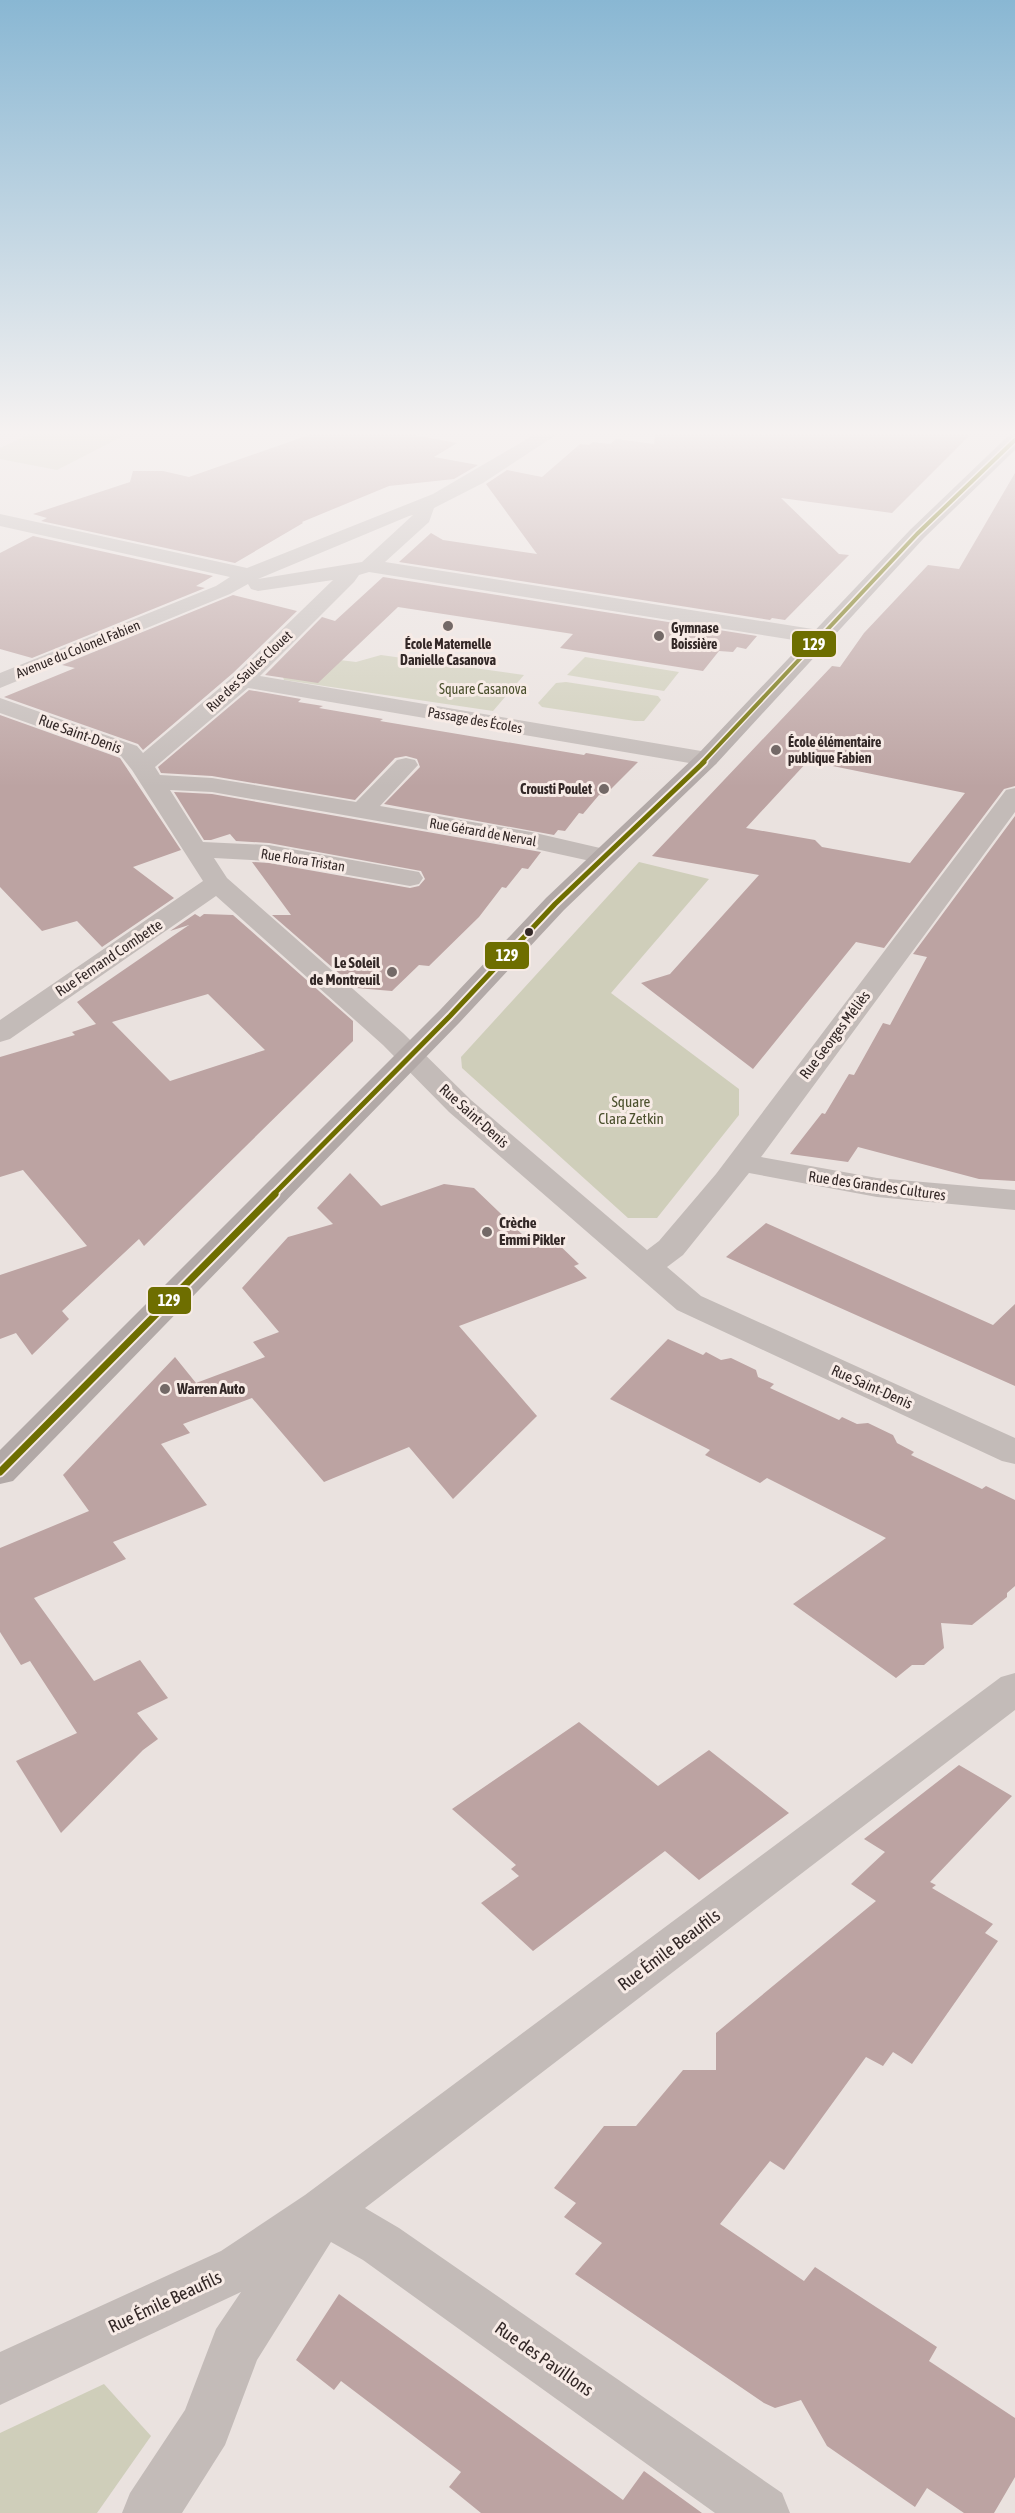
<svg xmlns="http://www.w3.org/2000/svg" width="1015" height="2513" viewBox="0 0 1015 2513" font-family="'Asap Condensed',sans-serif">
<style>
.green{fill:#cfceba}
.building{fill:#bca3a2;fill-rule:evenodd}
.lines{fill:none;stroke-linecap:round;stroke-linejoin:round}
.street{fill:#c3bbb8;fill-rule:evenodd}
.primary{fill:#b2a9a7;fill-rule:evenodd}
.bus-1-far2-casing{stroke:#f7ebe6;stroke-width:7}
.bus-1-far1-casing{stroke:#f7ebe6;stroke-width:9}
.bus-1-casing{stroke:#f7ebe6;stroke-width:11}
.bus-1-far2{stroke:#6e6e00;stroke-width:4}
.bus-1-far1{stroke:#6e6e00;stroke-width:5}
.bus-1{stroke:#6e6e00;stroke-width:7}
.poi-dot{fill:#736967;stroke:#f7ebe6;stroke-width:2}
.bus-dot{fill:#332827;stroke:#f7ebe6;stroke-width:2}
.labels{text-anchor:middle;stroke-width:6;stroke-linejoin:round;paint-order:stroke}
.far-poi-label{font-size:14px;font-weight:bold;fill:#332827;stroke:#f7ebe6;text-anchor:start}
.far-street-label{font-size:14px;fill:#332827;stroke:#f7ebe6}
.far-park-label{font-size:14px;fill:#4b502d;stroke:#f7ebe6}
.street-label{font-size:15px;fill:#332827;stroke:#f7ebe6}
.poi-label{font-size:15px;font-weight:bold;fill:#332827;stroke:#f7ebe6;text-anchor:start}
.park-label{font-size:15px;fill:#4b502d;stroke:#f7ebe6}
.near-street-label{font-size:18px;fill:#332827;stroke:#f7ebe6}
.line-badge{stroke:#f7ebe6;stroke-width:2}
.badge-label{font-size:16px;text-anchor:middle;font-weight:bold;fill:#fff}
</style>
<rect width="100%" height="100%" fill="#eae2df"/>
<g class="green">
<polygon points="28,435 125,435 57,470 0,459 0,448"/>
<polygon points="299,655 356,662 381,655 524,675 493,711 284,680 281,671"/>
<polygon points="585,657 679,672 664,691 567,675"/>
<polygon points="566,682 658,696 661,700 644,721 635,721 542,707 538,703 556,683"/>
<polygon points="639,862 709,879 611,993 739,1089 739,1115 657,1218 628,1218 462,1068 461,1057"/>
<polygon points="104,2384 151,2436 97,2513 0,2513 0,2433"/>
</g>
<g class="building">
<polygon points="309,435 414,435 457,443 434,457 478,465 454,479 389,486 302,522 303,523 235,563 41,521 47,518 33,514 130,482 133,471 163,471 189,477"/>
<polygon points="655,435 970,435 892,513 781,498 839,554 849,555 785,620 772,618 770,620 399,562 431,533 443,540 537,554 486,484 507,470 542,477 580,444 589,445 593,442 610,444 616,439 654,444"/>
<path d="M 1015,473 L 1015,786 L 1004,789 L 884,948 L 856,942 L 753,1069 L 641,983 L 670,974 L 759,875 L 652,856 L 832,666 L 840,667 L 864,633 L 928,565 L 959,569 ZM 808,761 L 965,793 L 910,863 L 822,847 L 815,840 L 746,828 Z"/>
<polygon points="33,536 213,576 196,586 205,588 32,658 0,649 0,553"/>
<polygon points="383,577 757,636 746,649 737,647 733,652 719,651 703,671 560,648 573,634 398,607 318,683 265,675 322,617 335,621"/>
<polygon points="233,595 297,611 233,673 143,750 138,744 4,697 75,668 62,665"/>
<polygon points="249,690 301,699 298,702 323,706 319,708 383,719 380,721 584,755 586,753 638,762 604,796 599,795 583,814 579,813 565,831 558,830 554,835 384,804 420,767 417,759 406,756 395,758 355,800 212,776 161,773 158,767"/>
<polygon points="0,715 120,758 181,850 133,867 174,898 102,947 77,921 42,931 0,887"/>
<polygon points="174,792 212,794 541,852 528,869 522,868 506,888 502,887 479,917 429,966 419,965 392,991 356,988 272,915 291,915 252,862 269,863 410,888 419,886 425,879 421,871 269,843 236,841 230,834 211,840 204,840"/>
<polygon points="1015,816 1015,1181 979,1179 858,1147 848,1162 790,1154 822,1113 825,1114 849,1074 854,1075 883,1023 890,1025 927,957 913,954"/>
<path d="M 195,914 L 200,917 L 204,914 L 233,915 L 353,1021 L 353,1041 L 144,1246 L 139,1239 L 62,1311 L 69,1319 L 32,1355 L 16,1333 L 0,1339 L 0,1275 L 87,1246 L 23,1170 L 0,1177 L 0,1057 L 75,1035 L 72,1032 L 96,1024 L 77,1002 L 189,925 L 170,931 ZM 208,994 L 265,1050 L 170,1081 L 112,1022 Z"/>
<polygon points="350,1173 381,1206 444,1184 474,1188 525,1237 555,1241 579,1264 574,1266 587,1278 459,1326 537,1416 453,1499 409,1447 324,1482 252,1398 183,1424 190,1433 161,1444 207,1505 113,1542 126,1559 34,1598 94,1681 140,1660 168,1698 137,1713 158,1739 143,1750 61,1833 16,1761 77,1733 30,1661 21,1665 0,1632 0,1548 89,1511 63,1475 175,1357 196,1383 265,1357 253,1342 279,1332 242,1288 288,1237 333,1224 317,1208"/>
<polygon points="766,1223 993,1325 1015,1304 1015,1386 726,1257"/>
<polygon points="668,1339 703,1355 706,1352 721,1360 731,1358 756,1370 758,1377 774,1384 770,1388 839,1420 842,1417 857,1424 868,1423 893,1435 897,1443 914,1452 911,1455 982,1489 986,1486 1015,1500 1015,1586 1007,1593 1007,1597 972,1625 941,1623 944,1648 924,1665 912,1665 896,1678 793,1604 886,1538 767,1478 760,1483 705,1455 710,1450 610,1399"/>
<polygon points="579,1722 658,1786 709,1750 789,1813 699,1880 665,1851 533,1951 481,1903 519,1876 511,1869 516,1865 452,1809"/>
<polygon points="959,1765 1012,1796 930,1882 936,1885 932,1888 993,1924 985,1933 998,1941 912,2064 893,2052 883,2066 866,2057 784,2170 770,2161 720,2224 804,2281 815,2267 937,2347 929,2361 1015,2418 1015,2477 994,2513 964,2513 927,2488 915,2507 827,2446 801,2400 775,2408 764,2403 575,2274 602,2243 564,2217 576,2203 554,2188 604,2126 636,2126 683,2070 716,2070 716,2033 876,1901 851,1884 885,1852 864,1839"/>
<polygon points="339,2294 623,2500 644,2471 702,2513 481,2513 449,2487 461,2472 341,2381 334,2390 296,2360"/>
</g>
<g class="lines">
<g class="street">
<path d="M 534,435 L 556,435 L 483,483 L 434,508 L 429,522 L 385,562 L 819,630 L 827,632 L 830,637 L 827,642 L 819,644 L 369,572 L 359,575 L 354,582 L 260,676 L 707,752 L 716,754 L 719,759 L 716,764 L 707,766 L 248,688 L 155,767 L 160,775 L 212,778 L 356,802 L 397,760 L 406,758 L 415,760 L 418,765 L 380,806 L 531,832 L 613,851 L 617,856 L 613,861 L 604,864 L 531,848 L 212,792 L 170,790 L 203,842 L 269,845 L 419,872 L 423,878 L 419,884 L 410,886 L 269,861 L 214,858 L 227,878 L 403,1033 L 471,1100 L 647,1250 L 659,1241 L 716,1174 L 1006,790 L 1015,788 L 1015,812 L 761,1157 L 877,1178 L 1015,1190 L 1015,1210 L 877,1197 L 749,1173 L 683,1255 L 667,1267 L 701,1296 L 1015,1438 L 1015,1464 L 1002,1461 L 677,1310 L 449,1112 L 383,1045 L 216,896 L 10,1039 L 0,1042 L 0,1020 L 203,881 L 132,770 L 121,756 L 0,713 L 0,698 L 137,746 L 143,753 L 235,675 L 333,580 L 258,591 L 251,589 L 248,584 L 230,594 L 0,688 L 0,673 L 216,586 L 230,577 L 0,526 L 0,514 L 247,568 L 433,494 ZM 413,515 L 362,562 L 258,579 L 409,516 Z"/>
<polygon points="1015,1673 1015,1710 365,2208 399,2228 782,2493 790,2513 715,2513 363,2260 331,2242 257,2360 225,2445 182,2513 122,2513 130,2493 185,2410 216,2329 241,2292 0,2405 0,2352 221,2251 305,2195 1001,1677"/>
</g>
<polygon class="primary" points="1015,435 1015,450 924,538 716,764 564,910 460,1022 13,1481 0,1484 0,1450 440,1010 546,898 698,754 910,530 1008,436"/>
<defs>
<polyline id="bus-1-far2" points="702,763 917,534 1015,440"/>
<polyline id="bus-1-far1" points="273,1195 450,1016 555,904 704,762"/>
<polyline id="bus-1" points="0,1472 275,1194"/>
</defs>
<use href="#bus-1-far2" class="bus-1-far2-casing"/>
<use href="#bus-1-far1" class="bus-1-far1-casing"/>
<use href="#bus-1" class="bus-1-casing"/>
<use href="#bus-1-far2" class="bus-1-far2"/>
<use href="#bus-1-far1" class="bus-1-far1"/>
<use href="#bus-1" class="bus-1"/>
</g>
<linearGradient id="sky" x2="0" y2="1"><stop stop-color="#89b7d3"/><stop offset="0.55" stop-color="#f6f2f1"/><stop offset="1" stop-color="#f6f2f1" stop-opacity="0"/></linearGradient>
<rect width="1015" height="787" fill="url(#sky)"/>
<g class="poi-dot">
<circle cx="448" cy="626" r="6"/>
<circle cx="659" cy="636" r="6"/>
<circle cx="776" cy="750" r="6"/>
<circle cx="604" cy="789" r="6"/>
<circle cx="392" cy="972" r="6"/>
<circle cx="487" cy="1232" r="6"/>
<circle cx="165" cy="1389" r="6"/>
</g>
<circle class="bus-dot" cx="529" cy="932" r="5"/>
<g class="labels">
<g class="far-poi-label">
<text x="671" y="633">Gymnase<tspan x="671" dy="16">Boissière</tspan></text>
<text x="448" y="649" text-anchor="middle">École Maternelle<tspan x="448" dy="16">Danielle Casanova</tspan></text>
<text x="788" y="747">École élémentaire<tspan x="788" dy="16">publique Fabien</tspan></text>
<text x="592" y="794" text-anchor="end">Crousti Poulet</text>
</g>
<g class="far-street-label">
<text transform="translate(78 649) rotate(-22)" y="5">Avenue du Colonel Fabien</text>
<text transform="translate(249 671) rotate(-43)" y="5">Rue des Saules Clouet</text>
<text transform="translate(475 720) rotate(10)" y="5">Passage des Écoles</text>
<text transform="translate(483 832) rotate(10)" y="5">Rue Gérard de Nerval</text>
<text transform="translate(303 860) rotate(9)" y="5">Rue Flora Tristan</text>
</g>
<g class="far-park-label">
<text x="483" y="694">Square Casanova</text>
</g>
<g class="street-label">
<text transform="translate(80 734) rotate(20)" y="5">Rue Saint-Denis</text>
<text transform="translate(109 958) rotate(-34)" y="5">Rue Fernand Combette</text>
<text transform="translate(835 1035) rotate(-53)" y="5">Rue Georges Méliès</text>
<text transform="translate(474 1116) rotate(42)" y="5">Rue Saint-Denis</text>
<text transform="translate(877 1186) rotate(8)" y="5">Rue des Grandes Cultures</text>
<text transform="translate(872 1387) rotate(24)" y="5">Rue Saint-Denis</text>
</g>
<g class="poi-label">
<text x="380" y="968" text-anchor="end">Le Soleil<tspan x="380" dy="17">de Montreuil</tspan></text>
<text x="499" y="1228">Crèche<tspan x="499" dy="17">Emmi Pikler</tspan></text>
<text x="177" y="1394">Warren Auto</text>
</g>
<g class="park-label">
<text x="631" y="1107">Square<tspan x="631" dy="17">Clara Zetkin</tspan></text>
</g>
<g class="near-street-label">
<text transform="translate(669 1950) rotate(-37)" y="6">Rue Émile Beaufils</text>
<text transform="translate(165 2302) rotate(-25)" y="6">Rue Émile Beaufils</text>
<text transform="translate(544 2359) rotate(35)" y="6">Rue des Pavillons</text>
</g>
</g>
<g class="line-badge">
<rect x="791" y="630" width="46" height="28" rx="6" fill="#6e6e00"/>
<rect x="484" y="941" width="46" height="29" rx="6" fill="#6e6e00"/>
<rect x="147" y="1286" width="45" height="29" rx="6" fill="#6e6e00"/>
</g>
<g class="badge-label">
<text x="814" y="650">129</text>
<text x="507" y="961">129</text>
<text x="169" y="1306">129</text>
</g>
</svg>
